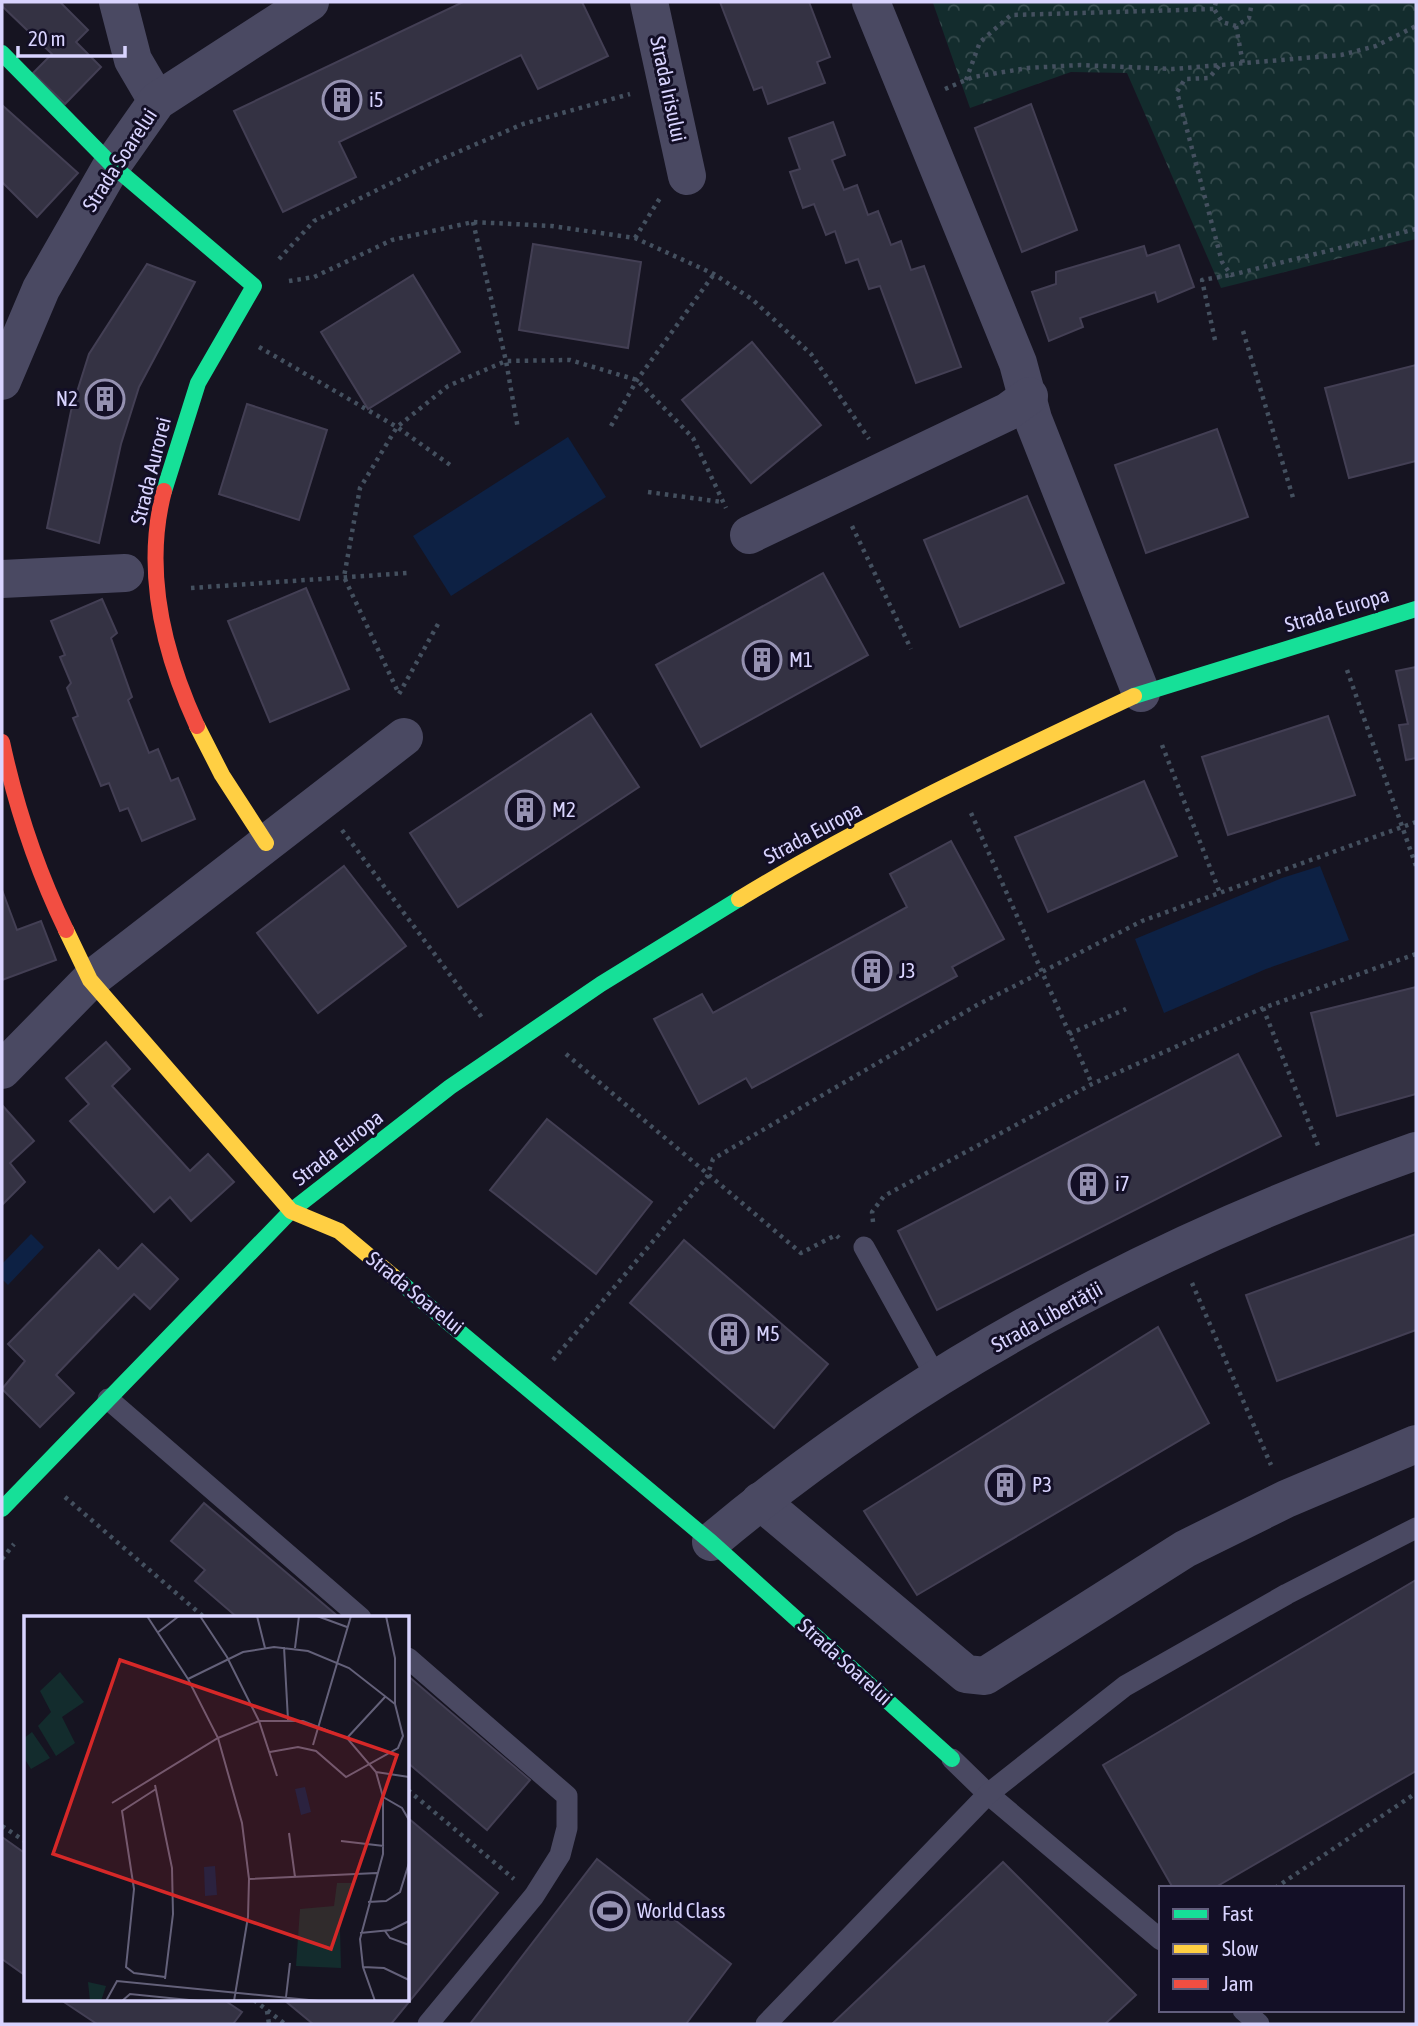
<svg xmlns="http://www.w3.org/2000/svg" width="1418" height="2026" viewBox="0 0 1418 2026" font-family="'Asap Condensed',sans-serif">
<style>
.park{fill:url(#park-crowns)}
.water{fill:#0d2144}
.building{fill:#343243;stroke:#433f54;stroke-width:2}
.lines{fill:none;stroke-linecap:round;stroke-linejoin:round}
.path{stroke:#44505f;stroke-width:4.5;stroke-dasharray:3.5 5;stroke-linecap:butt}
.lane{stroke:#4a4962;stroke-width:21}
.street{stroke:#4a4962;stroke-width:38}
.fast{stroke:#16e098;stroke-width:16}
.slow{stroke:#ffcf43;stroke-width:16}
.jam{stroke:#f24e42;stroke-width:16}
.labels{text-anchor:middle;stroke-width:6;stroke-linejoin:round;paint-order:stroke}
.street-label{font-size:21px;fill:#d9d4ff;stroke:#130f26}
.poi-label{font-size:21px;fill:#d9d4ff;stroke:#130f26;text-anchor:start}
.inset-road{fill:none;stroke:#64617a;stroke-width:2}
.view{fill:#d62828;fill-opacity:0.15;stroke:#d62828;stroke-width:3.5}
.inset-edge{fill:none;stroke:#d9d4ff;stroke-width:3.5}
</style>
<defs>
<pattern id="park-crowns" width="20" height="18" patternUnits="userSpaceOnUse" patternTransform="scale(1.75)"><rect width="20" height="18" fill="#132c2d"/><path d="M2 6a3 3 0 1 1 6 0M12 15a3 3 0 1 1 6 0" fill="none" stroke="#354a4c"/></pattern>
</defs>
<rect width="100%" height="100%" fill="#161421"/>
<polygon class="park" points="973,2 1416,2 1416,239 1221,288 1127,73 1071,72 970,108 933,3"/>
<g class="water">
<polygon points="568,437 606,497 451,596 413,536"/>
<polygon points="1320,866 1349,940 1266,969 1164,1013 1135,939 1282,878"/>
<polygon points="31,1234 44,1247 8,1285 2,1279 2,1264"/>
</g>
<g class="building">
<polygon points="2,2 60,2 88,30 76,42 101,67 65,104 33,73 52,54 2,6"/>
<polygon points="463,2 582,2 608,56 538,89 521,55 339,142 356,177 283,212 234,111"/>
<polygon points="720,2 809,2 830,57 817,62 825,83 768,104 762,87 754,90"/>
<polygon points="1031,104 1077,230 1022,252 975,128"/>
<polygon points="2,105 78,173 37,217 2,182"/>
<polygon points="833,122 845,155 832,160 844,190 857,185 868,215 878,211 891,245 901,241 911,270 924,266 961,367 916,383 880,286 869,289 858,259 846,263 835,231 826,235 814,204 803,208 790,172 800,169 789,138"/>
<polygon points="533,244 641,262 628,348 519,330"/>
<polygon points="1179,245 1194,287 1158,302 1155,292 1080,318 1083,327 1049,341 1032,292 1056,284 1056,272 1144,246 1147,256"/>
<polygon points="147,264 195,282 139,387 121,444 99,543 47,528 71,411 89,354"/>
<polygon points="413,275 460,352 368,409 321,332"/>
<polygon points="752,342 821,425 751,483 682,400"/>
<polygon points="1416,365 1416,461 1349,478 1325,388"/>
<polygon points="247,404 327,430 299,520 219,494"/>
<polygon points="1217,429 1248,517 1146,553 1115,465"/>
<polygon points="1027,496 1064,583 960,627 924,540"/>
<polygon points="823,573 868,655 701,747 656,665"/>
<polygon points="306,588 349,689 270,722 228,621"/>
<polygon points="102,599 117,633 111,638 132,697 128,700 149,753 158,749 171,781 178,778 195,819 142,841 128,808 120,811 109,783 101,786 73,718 78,716 67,688 71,683 60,657 65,655 51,621"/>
<polygon points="1416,667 1416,758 1406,760 1399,725 1408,724 1396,671"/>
<polygon points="591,714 639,787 458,907 410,833"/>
<polygon points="1328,716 1355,795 1228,835 1202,757"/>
<polygon points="1144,781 1177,856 1048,912 1015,837"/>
<polygon points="951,841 1004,939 952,967 957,976 752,1088 746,1078 699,1104 654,1019 702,994 713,1013 907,907 890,874"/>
<polygon points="344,866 406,946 318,1013 257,933"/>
<polygon points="2,890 17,930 41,921 56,960 2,980"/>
<polygon points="1416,987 1416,1094 1337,1116 1311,1013"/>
<polygon points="106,1042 130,1069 112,1086 190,1171 208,1154 234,1182 191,1221 170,1197 154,1212 70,1121 89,1104 66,1078"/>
<polygon points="1238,1054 1281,1136 937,1310 898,1231"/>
<polygon points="2,1105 34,1141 10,1163 25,1182 2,1205"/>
<polygon points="547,1119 652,1202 596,1274 490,1190"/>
<polygon points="1416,1234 1416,1330 1277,1381 1246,1295"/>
<polygon points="684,1240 828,1364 774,1428 630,1303"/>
<polygon points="142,1244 178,1279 150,1309 134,1294 56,1375 74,1393 40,1427 2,1389 25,1361 8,1344 99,1250 118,1269"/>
<polygon points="1158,1327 1209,1423 917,1595 864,1511"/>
<polygon points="204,1503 340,1618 238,1618 195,1581 205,1570 171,1541"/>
<polygon points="1416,1580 1416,1771 1214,1888 1173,1888 1103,1765"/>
<polygon points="408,1676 530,1780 487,1830 408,1763"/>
<polygon points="408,1818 498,1893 391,2024 313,2024 284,2000 408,2000"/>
<polygon points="2,1837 26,1854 26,1976 2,1959"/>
<polygon points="597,1859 731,1964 686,2024 470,2024"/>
<polygon points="1003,1862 1136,1995 1105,2024 832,2024"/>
<polygon points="61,2000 224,2000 242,2012 233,2024 97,2024"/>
</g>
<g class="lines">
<g class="path">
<polyline points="1216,2 1214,9 1222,22 1236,26 1249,18 1252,2"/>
<polyline points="1236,26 1243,64"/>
<polyline points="1219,66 1209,78 1185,79 1177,92 1222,262 1231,275 1416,229"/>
<polyline points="966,80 980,42 1011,15 1214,9"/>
<polyline points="945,89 973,77 1028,68 1080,65 1173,69 1341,55 1376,46 1416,26"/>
<polyline points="473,222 506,361 518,429"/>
<polyline points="635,238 660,198"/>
<polyline points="279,259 314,221 430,164 523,124 630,94"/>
<polyline points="289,281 314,277 392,240 473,222 552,226 635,238 714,274 753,300 811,354 869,439"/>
<polyline points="1243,331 1294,501"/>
<polyline points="1215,340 1202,280 1231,275"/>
<polyline points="259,347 397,427 453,467"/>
<polyline points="611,426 637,380 714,274"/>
<polyline points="648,492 722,502"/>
<polyline points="852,526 911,649"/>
<polyline points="191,588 407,573"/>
<polyline points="438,624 399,694 344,577 360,488 397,427 448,386 506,361 570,360 637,380 693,438 726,508"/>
<polyline points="1347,670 1416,866"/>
<polyline points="1162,745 1220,893"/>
<polyline points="971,813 1092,1084"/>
<polyline points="342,830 483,1019"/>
<polyline points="1263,1008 1319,1148"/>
<polyline points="1069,1034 1126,1009"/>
<polyline points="566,1054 801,1253 836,1235 839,1238"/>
<polyline points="873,1222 872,1212 884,1196 1092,1084 1263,1008 1416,954"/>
<polyline points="1192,1283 1271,1465"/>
<polyline points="553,1360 707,1177 713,1159 977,1005 1142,921 1416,822"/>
<polyline points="65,1497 205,1618"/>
<polyline points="2,1559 14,1544"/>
<polyline points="408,1790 514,1879"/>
<polyline points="2,1826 26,1842"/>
<polyline points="1275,1888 1416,1793"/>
<polyline points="254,2000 285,2024"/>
<polyline points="267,2011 269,2024"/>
</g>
<g class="lane">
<polyline points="864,1247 937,1379"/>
<polyline points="108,1399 361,1618"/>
<polyline points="408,1658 567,1796 567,1828 560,1855 534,1896 428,2024"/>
<polyline points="952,1759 988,1794 1161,1940"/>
<polyline points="1243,2010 1259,2024"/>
<polyline points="766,2024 988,1794 1125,1686 1287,1594 1416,1528"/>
</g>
<g class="street">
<polyline points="118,2 133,60 157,101"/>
<polyline points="649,2 687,176"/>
<polyline points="871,2 1018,363 1033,419 1141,693"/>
<polyline points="2,381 41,289 112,165 157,101 310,2"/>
<polyline points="749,535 1007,412 1029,396"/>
<polyline points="2,579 125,573"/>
<polyline points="2,1070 90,980 404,737"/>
<polyline points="760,1501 966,1674 985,1676 1185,1549 1286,1499 1416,1444"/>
<path d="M 711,1542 C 918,1368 1163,1240 1416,1151"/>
</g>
<g class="fast">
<polyline points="2,53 112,165 254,286 198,383 164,491"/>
<polyline points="1134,696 1416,609"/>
<polyline points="394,1277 711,1542 952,1759"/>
<polyline points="2,1509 291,1211 450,1087 601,984 739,899"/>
</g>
<g class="slow">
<polyline points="197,726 222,775 266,843"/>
<path d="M 739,899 C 865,822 1001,759 1134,696"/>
<polyline points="66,930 90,980 291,1211 339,1231 394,1277"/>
</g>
<g class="jam">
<path d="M 164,491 C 143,571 163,652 197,726"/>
<path d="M 2,742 C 16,807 37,870 66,930"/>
</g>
</g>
<defs>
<symbol id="building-ring" viewBox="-11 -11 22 22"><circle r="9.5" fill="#130f26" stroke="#9591b1" stroke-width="1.5"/><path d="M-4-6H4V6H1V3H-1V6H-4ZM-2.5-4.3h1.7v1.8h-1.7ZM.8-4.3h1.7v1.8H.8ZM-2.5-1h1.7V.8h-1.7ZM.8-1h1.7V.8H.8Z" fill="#9591b1"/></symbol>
<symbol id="stadium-ring" viewBox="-11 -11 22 22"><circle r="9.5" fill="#130f26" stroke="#9591b1" stroke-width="1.5"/><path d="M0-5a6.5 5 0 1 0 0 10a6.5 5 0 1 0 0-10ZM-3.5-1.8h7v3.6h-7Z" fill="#9591b1"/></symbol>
</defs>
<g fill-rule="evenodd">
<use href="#building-ring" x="320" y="78" width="44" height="44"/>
<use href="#building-ring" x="83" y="377" width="44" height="44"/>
<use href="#building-ring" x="740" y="638" width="44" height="44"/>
<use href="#building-ring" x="503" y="788" width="44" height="44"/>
<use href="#building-ring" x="850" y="949" width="44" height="44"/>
<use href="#building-ring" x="1066" y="1162" width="44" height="44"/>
<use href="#building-ring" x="707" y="1312" width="44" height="44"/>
<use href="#building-ring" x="983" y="1463" width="44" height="44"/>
<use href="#stadium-ring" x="588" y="1889" width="44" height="44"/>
</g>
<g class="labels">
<g class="street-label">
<text transform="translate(668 89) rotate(78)" y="7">Strada Irisului</text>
<text transform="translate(120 160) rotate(-57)" y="7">Strada Soarelui</text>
<text transform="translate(151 471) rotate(-76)" y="7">Strada Aurorei</text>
<text transform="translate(1337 610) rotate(-17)" y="7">Strada Europa</text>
<text transform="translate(813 833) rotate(-28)" y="7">Strada Europa</text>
<text transform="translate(338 1148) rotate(-38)" y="7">Strada Europa</text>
<text transform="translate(415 1293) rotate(39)" y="7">Strada Soarelui</text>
<text transform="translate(1047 1317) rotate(-29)" y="7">Strada Libertății</text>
<text transform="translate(845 1662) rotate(42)" y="7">Strada Soarelui</text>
</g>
<g class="poi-label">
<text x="369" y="107">i5</text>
<text x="78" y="406" text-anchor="end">N2</text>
<text x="789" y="667">M1</text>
<text x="552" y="817">M2</text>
<text x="899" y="978">J3</text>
<text x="1115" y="1191">i7</text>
<text x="756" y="1341">M5</text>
<text x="1032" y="1492">P3</text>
<text x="637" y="1918">World Class</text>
</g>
</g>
<g transform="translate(24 1616)">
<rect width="385" height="385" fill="#161421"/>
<path d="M 64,366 L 82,370 L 77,385 L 66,385 Z" fill="#132c2d"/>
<path d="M 36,56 L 60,86 L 38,101 L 51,127 L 32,140 L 14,110 L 27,96 L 16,75 ZM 8,116 L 26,142 L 7,153 L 0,142 L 0,122 ZM 313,267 L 329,267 L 316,313 L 317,352 L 272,350 L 276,293 L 310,290 Z" fill="#132c2d"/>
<path d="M 281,171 L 287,196 L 277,199 L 271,173 ZM 191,250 L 193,279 L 181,280 L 180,251 Z" fill="#0d2144"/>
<path class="inset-road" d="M 123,0 L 164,63 L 194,122 L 218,207 L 225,263 L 224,301 L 210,385M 176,0 L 203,41 L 235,105 L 253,160M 233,0 L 241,32M 293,0 L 323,11M 362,0 L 371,42 L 371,88M 133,17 L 155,0M 260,31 L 264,104M 271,32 L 275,0M 164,63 L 219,36 L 250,31 L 284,35 L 325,52 L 371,88 L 379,120 L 374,132 L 322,161 L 292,135 L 274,131 L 246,136M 323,122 L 361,81M 289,129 L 327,0M 352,156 L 385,161M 131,169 L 148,252 L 149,298 L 141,363M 132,173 L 98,195 L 110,273 L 102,351 L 110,357 L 141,361M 359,181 L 378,192 L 385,204M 88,187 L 194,122 L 235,105 L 279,105 L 323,122 L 352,156 L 359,181 L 359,238 L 336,323 L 339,351 L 351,385M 265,217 L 271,261M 317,225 L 360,230M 225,263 L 353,257M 344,286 L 362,285 L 376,276 L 385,247M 361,315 L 366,322 L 385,329M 336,317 L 367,314 L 385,305M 339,351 L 360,352 L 385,364M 262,381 L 266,347M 82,385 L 93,365 L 295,385M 98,385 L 106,378 L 175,385"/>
<path class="view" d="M 96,44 L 373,139 L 307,333 L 29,238 Z"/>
<rect width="385" height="385" class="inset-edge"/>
</g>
<rect width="1418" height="2026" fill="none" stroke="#d9d4ff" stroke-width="7"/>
<rect x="1159" y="1886" width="245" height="126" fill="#130f26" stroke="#625e7d" stroke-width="2"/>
<rect x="1173" y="1909" width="35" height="10" fill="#16e098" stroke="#625e7d" stroke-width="2"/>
<text x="1222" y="1921" font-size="21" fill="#d9d4ff">Fast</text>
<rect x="1173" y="1944" width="35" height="10" fill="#ffcf43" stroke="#625e7d" stroke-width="2"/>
<text x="1222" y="1956" font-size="21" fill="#d9d4ff">Slow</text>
<rect x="1173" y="1979" width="35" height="10" fill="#f24e42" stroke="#625e7d" stroke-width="2"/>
<text x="1222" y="1991" font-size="21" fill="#d9d4ff">Jam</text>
<path d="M18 46v10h107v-10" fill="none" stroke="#d9d4ff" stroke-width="3.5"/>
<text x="28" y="46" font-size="21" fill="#d9d4ff" stroke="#130f26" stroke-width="5" paint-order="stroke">20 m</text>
</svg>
